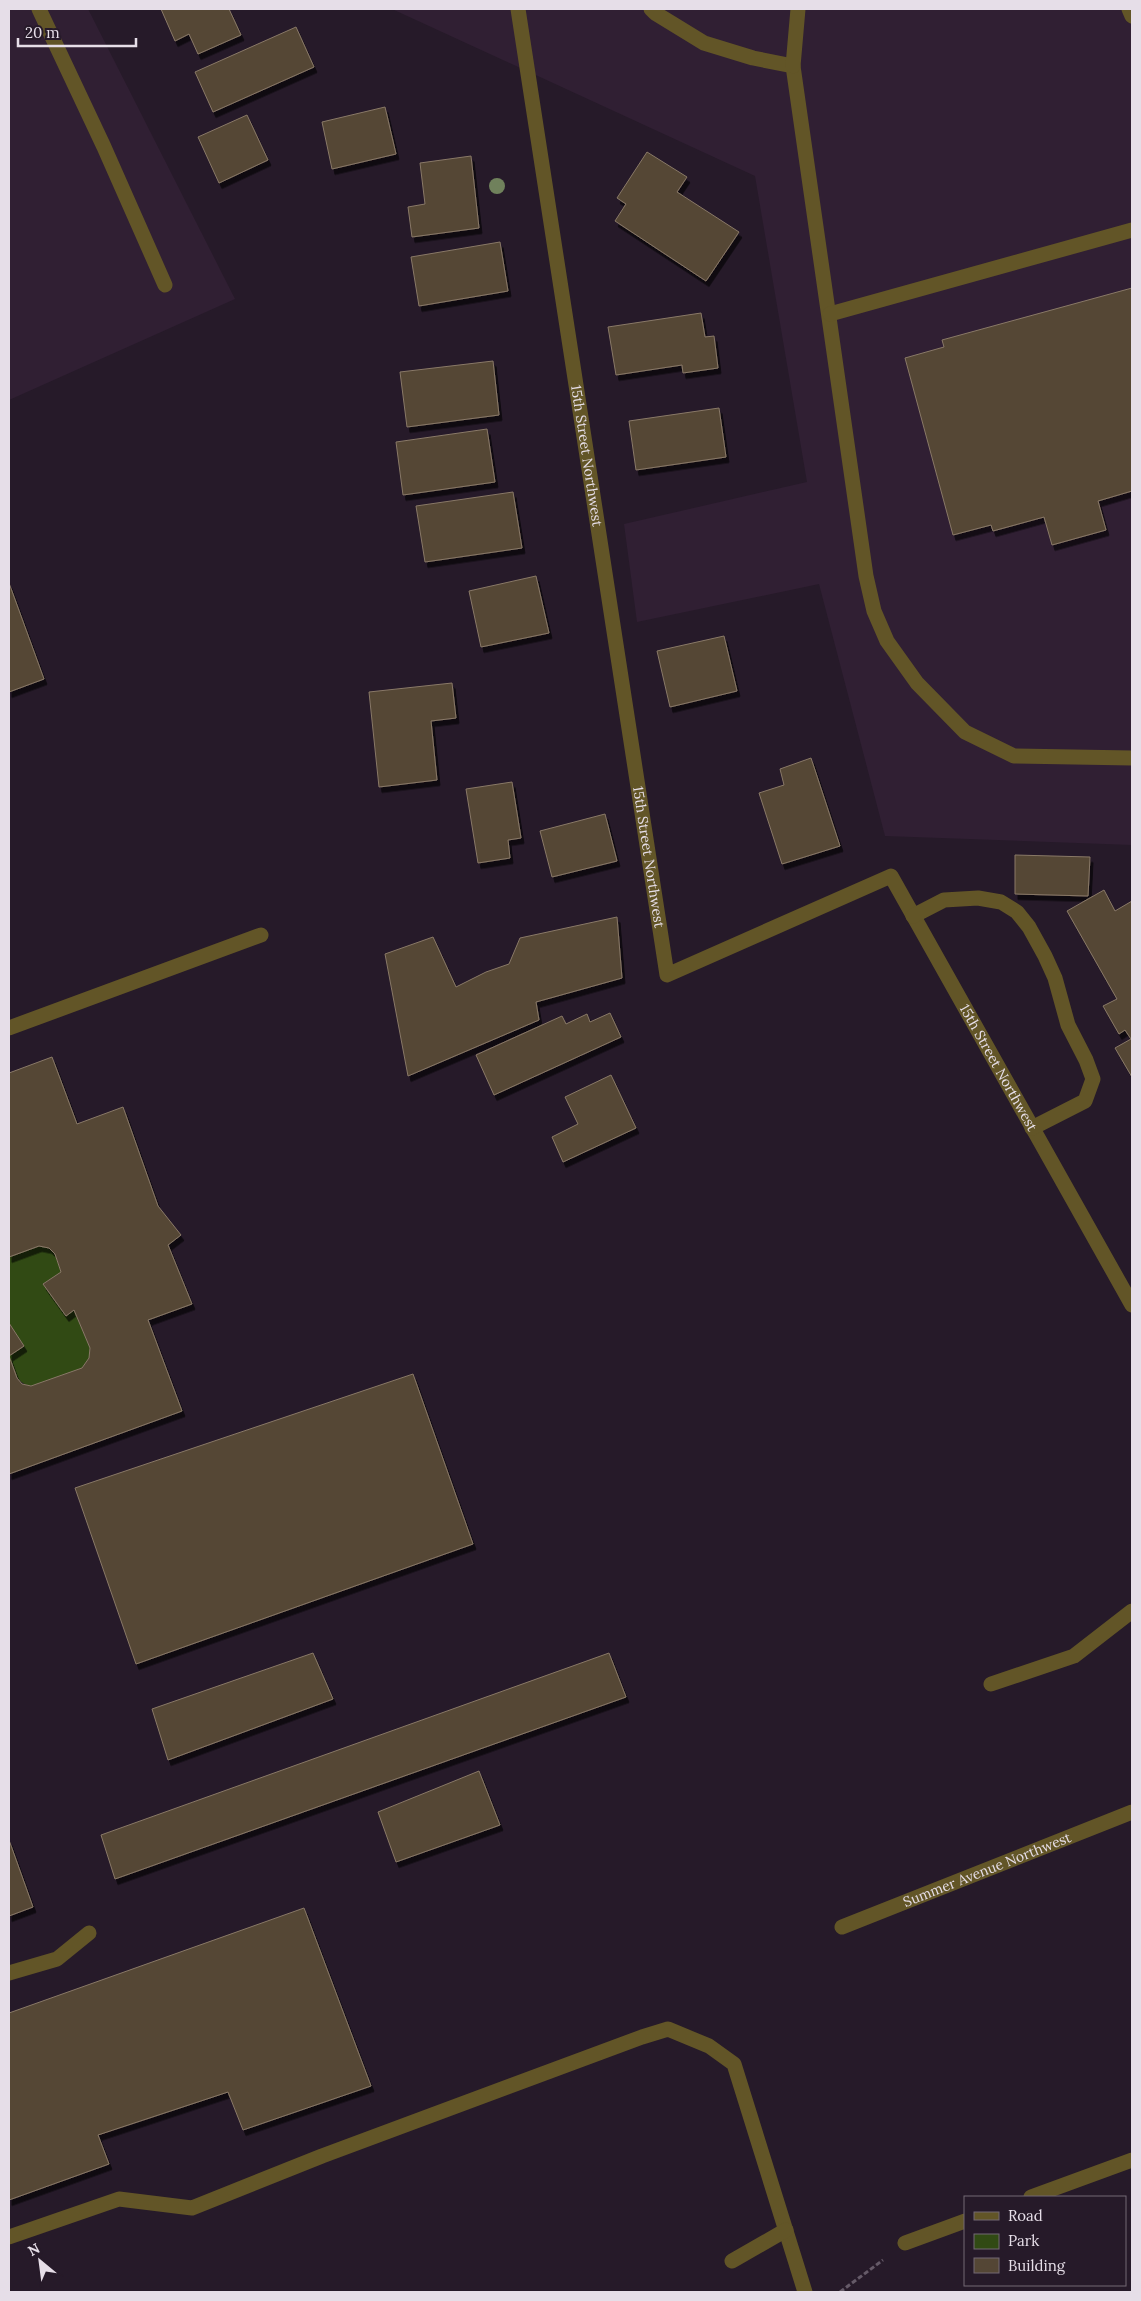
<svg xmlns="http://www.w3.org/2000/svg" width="1141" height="2301" viewBox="0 0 1141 2301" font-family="Lora,serif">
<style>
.built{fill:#301f33}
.green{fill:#314a14}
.building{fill:#544635;stroke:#897967;filter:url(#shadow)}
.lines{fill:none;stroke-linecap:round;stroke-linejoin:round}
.path{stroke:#655a68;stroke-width:3;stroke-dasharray:5 2.5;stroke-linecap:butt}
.lane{stroke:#625527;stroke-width:15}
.street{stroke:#625527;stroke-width:15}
.tree{fill:#70815c}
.labels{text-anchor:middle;stroke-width:5;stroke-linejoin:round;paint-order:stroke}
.street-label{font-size:14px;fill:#e6dee8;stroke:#261a29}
</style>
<defs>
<filter id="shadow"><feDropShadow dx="3" dy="5.5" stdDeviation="0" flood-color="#0009"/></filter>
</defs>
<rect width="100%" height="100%" fill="#261a29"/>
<g class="built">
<polygon points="9,9 88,9 235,299 9,400"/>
<polygon points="392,9 1132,9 1132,845 885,836 819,584 637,622 624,524 807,482 755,176"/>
</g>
<path class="green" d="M 39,1246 C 56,1248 56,1257 61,1272 L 43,1284 L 66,1316 L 74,1310 L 90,1348 L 89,1358 L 82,1368 L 31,1386 C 15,1383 14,1369 9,1356 L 24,1346 L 9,1323 L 9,1257 Z"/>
<g class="building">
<polygon points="161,9 229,9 241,35 198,54 189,34 175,41"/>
<polygon points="296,27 314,67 213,112 195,72"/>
<polygon points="385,107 396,154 332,169 322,122"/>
<polygon points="247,115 268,160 219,183 198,137"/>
<polygon points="647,152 687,177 677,192 739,232 706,281 615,221 626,204 617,198"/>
<polygon points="471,156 479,228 412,237 408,207 425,204 420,163"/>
<polygon points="500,242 508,291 419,306 411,257"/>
<polygon points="1132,288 1132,491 1098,501 1106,530 1052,545 1044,517 993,531 991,525 953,535 905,358 944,347 942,340"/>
<polygon points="701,313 705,337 714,336 718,368 683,373 682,365 616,375 608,327"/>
<polygon points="493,361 499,415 407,427 400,372"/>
<polygon points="719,408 726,457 636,470 629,421"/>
<polygon points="487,429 495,482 403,495 396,442"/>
<polygon points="513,492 522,548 425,562 416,506"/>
<polygon points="536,576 549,633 481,647 469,591"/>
<polygon points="9,583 44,679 9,692"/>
<polygon points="724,636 737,691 670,707 657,651"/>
<polygon points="452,683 456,718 431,721 437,780 379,787 369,692"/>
<polygon points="811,758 840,846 782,864 759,793 784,785 780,769"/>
<polygon points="512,782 521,838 508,840 510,858 478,863 466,789"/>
<polygon points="605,814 617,861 552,877 540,831"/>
<polygon points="1015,855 1090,857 1088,896 1015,894"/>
<polygon points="1104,890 1115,911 1132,901 1132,1077 1115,1048 1131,1039 1125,1030 1119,1034 1103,1006 1117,999 1067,911"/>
<polygon points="617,917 622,978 536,1002 539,1020 408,1076 385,954 433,937 456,987 486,972 509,964 520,938"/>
<polygon points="610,1013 621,1037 494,1095 476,1055 562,1016 566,1024 587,1014 590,1022"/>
<polygon points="52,1057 77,1124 123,1107 158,1206 181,1235 168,1245 192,1304 148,1320 182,1411 9,1474 9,1323 24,1346 9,1356 17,1378 22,1384 31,1386 82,1368 89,1358 90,1348 74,1310 66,1316 43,1284 61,1272 55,1254 49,1248 39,1246 9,1257 9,1073"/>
<polygon points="611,1075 636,1128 563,1162 552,1137 578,1124 565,1097"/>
<polygon points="413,1374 473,1544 136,1664 75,1488"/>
<polygon points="313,1653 333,1699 168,1760 152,1709"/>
<polygon points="609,1653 626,1697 115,1879 101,1835"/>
<polygon points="479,1771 500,1825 396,1862 378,1812"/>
<polygon points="9,1840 33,1907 9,1916"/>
<polygon points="304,1908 371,2086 243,2130 228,2092 98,2135 109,2164 9,2200 9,2013"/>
</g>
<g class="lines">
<polyline class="path" points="840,2292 883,2260"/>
<g class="lane">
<polyline points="39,9 104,147 165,285"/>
<polyline points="651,9 655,13 704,43 753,58 793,66 866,576 874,611 887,641 917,683 965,732 1014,756 1132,758"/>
<polyline points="1129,9 1132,16"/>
<polyline points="793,66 798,9"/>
<polyline points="830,314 1132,230"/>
<polyline points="9,1028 261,935"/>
<polyline points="991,1684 1074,1656 1132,1611"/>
<polyline points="9,1973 57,1959 89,1933"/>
<polyline points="9,2237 119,2199 192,2208 322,2156 642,2037 668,2029 709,2046 734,2064 805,2292"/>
<polyline points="732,2261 786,2230"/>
</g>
<g class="street">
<path id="s1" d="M 518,9 L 667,975 L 891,876 L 1132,1305"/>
<polyline points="913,916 944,900 978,898 1001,902 1017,912 1029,927 1045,956 1055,978 1068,1025 1086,1060 1093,1079 1085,1101 1032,1128"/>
<path id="s2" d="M 842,1927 L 1132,1812"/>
<polyline points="1031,2197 1132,2160"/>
<polyline points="905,2243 965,2221"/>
</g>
</g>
<circle class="tree" cx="497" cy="186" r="8"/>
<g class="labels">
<g class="street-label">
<text dy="5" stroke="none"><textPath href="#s1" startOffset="452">15th Street Northwest</textPath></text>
<text dy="5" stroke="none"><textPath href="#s1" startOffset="858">15th Street Northwest</textPath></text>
<text dy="5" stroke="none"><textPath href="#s1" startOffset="1442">15th Street Northwest</textPath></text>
<text dy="5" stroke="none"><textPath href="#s2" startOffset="156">Summer Avenue Northwest</textPath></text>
</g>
</g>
<rect width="1141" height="2301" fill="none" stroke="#e6dee8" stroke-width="20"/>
<rect x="964" y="2196" width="162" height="90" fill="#261a29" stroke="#736875"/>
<rect x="974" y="2212" width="25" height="8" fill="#625527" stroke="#736875"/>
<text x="1008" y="2221" font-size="15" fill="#e6dee8">Road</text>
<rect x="974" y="2234" width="25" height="15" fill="#314a14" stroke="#736875"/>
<text x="1008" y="2246" font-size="15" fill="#e6dee8">Park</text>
<rect x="974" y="2258" width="25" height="15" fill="#544635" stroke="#736875"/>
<text x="1008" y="2271" font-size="15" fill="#e6dee8">Building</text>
<g transform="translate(40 2261) rotate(331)" stroke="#261a29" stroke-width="4" paint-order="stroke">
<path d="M0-4L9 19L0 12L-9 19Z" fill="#e6dee8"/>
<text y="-8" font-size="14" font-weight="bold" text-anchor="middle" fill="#e6dee8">N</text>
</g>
<path d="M18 38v8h118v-8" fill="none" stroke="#e6dee8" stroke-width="2.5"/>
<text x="25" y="38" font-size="15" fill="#e6dee8" stroke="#261a29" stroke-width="4" paint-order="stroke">20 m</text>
</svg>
